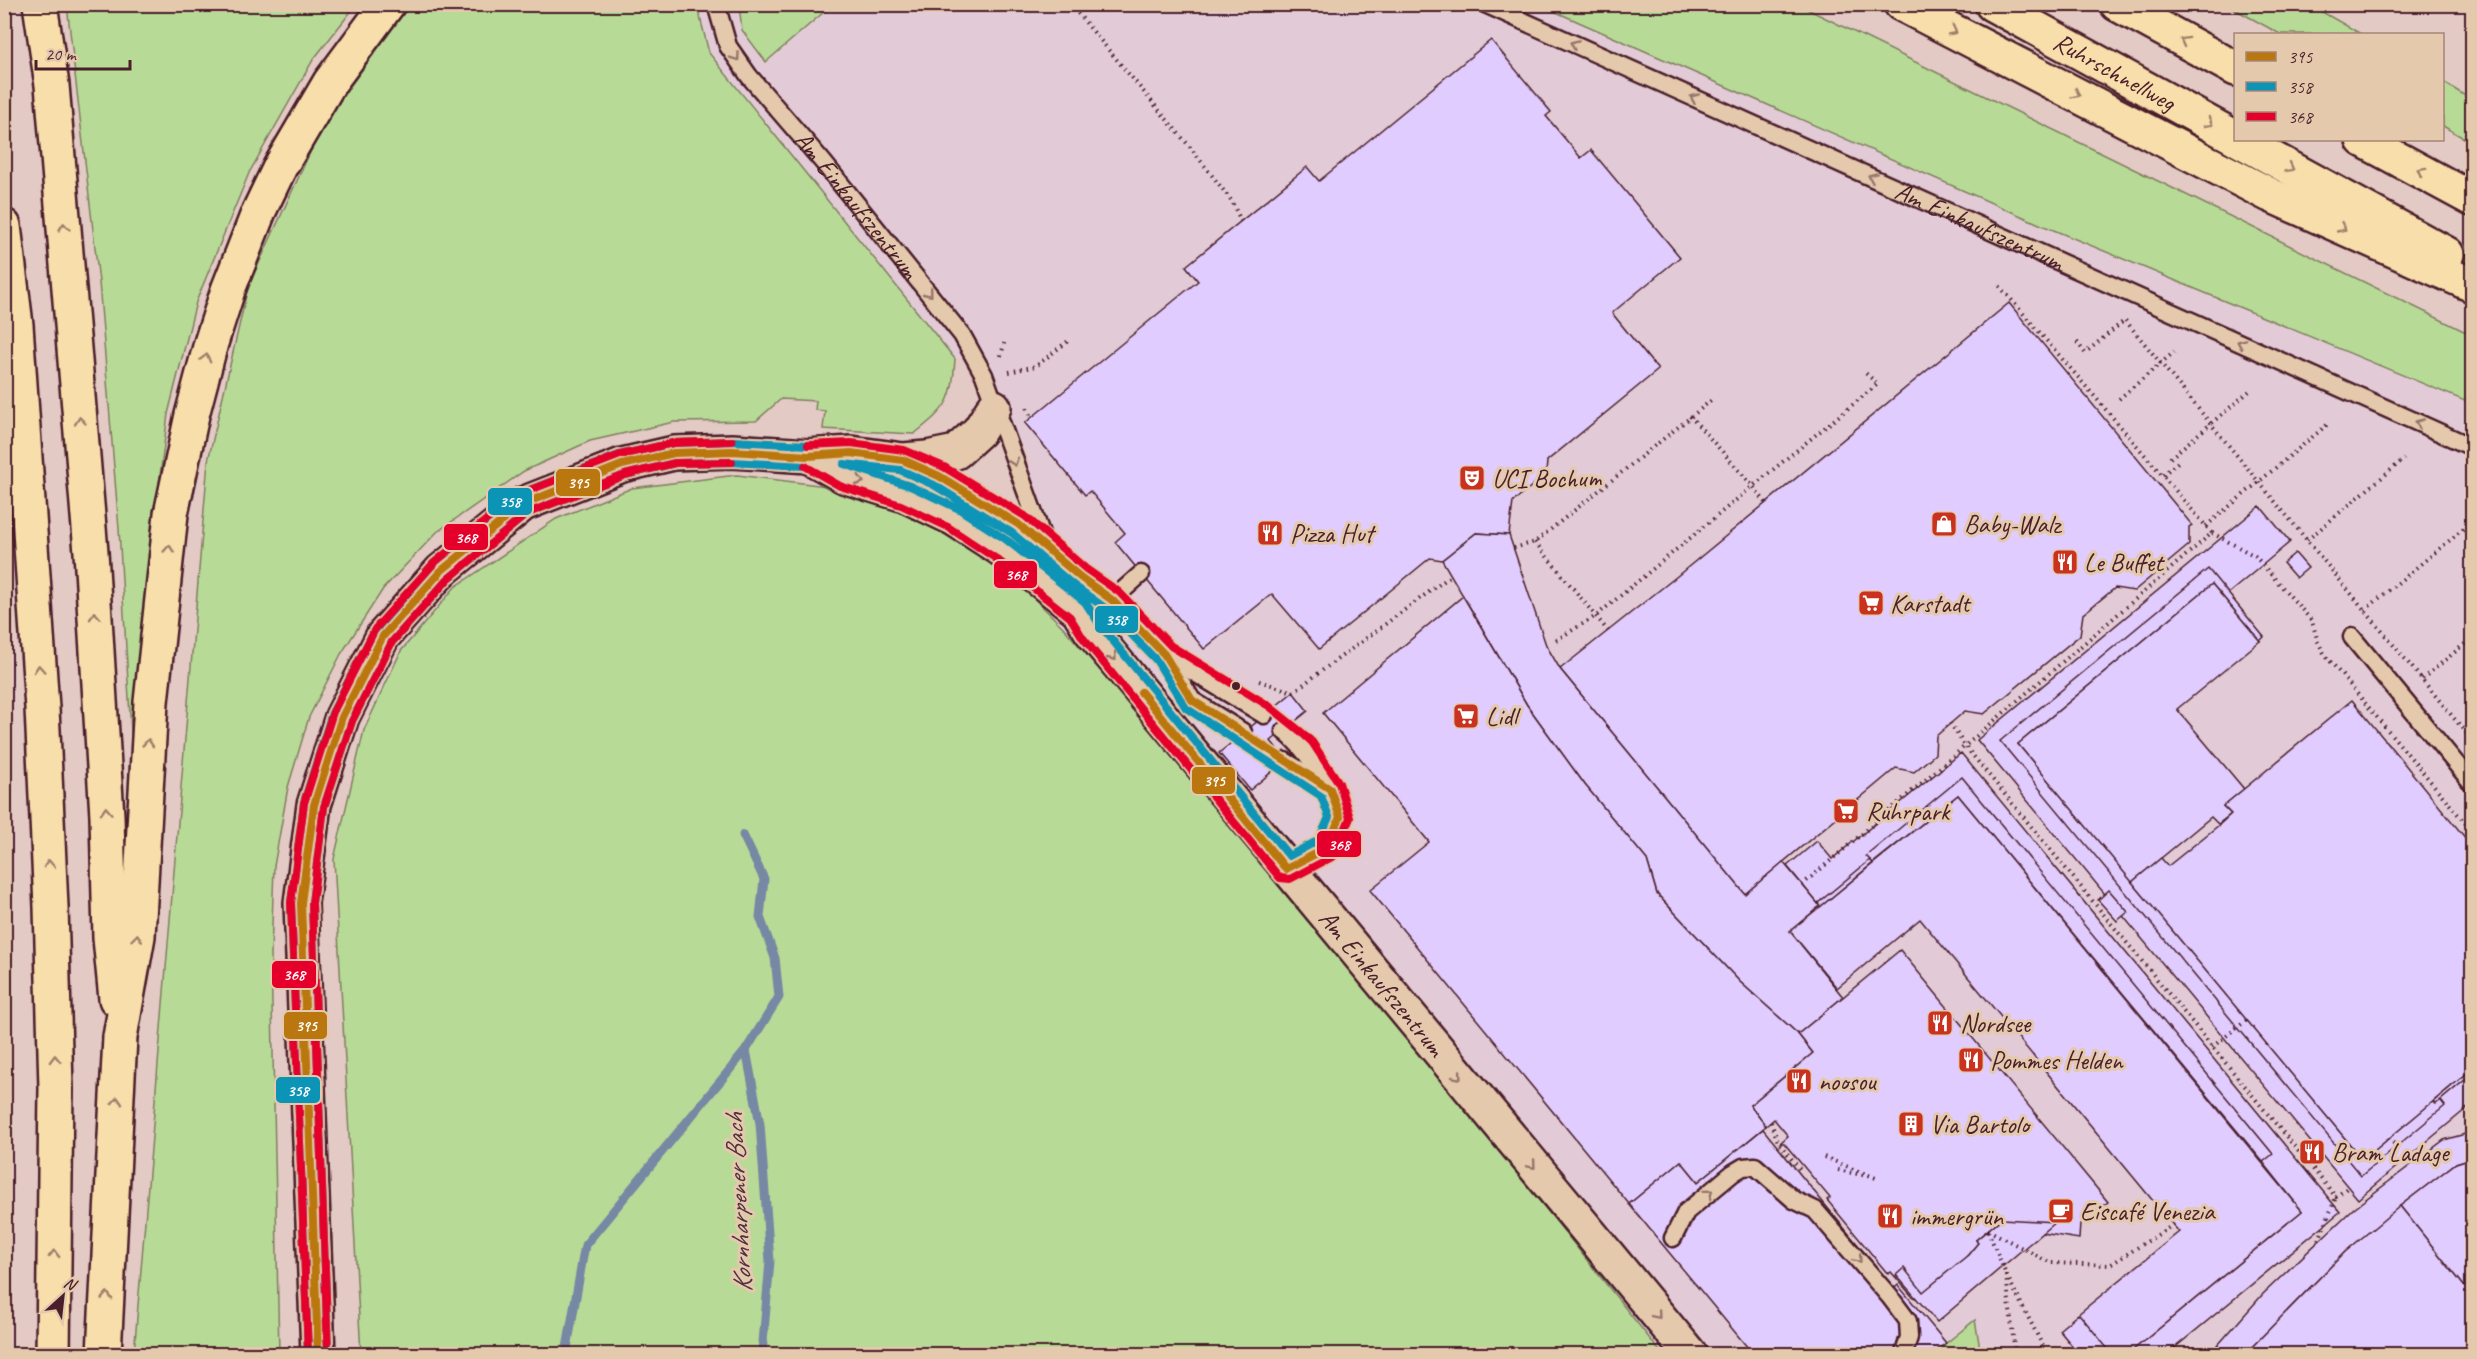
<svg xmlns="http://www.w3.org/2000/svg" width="2477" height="1359" viewBox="0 0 2477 1359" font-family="Caveat,sans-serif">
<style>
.built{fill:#e2cbd6}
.green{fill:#b7db96;stroke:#807d60;stroke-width:1.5}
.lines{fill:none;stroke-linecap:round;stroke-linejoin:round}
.stream{stroke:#7688a4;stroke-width:9}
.building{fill:#e0ccfe;stroke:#4a1f2b;stroke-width:1.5}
.lane-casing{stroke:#4a1f2b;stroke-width:21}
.street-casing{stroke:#4a1f2b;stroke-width:38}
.highway-casing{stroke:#4a1f2b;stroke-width:38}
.path{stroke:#4a1f2b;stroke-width:4;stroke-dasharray:1.5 4.5;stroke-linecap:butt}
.lane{stroke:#e4c9ac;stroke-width:16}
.street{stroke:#e4c9ac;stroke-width:33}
.highway{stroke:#f8deab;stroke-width:33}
.bus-1-casing{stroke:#e4c9ac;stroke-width:12}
.bus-2-casing{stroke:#e4c9ac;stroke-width:12}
.bus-3-casing{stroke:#e4c9ac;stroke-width:12}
.bus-1{stroke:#ba770f;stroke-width:8}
.bus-2{stroke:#0b94b6;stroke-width:8}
.bus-3{stroke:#e4002b;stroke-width:8}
.oneway{stroke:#a17e6b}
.oneway2{stroke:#97746c}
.bus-dot{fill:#4a1f2b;stroke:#e4c9ac;stroke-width:2}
.labels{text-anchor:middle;stroke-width:6;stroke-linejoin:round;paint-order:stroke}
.street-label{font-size:26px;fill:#4a1f2b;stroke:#e4c9ac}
.poi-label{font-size:26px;fill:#4a1f2b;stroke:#e4c9ac;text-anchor:start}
.water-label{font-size:27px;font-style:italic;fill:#51303f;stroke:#e4c9ac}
.line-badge{stroke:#e4c9ac;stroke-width:2}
.badge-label{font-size:16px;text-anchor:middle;font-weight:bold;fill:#fff}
</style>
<rect width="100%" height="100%" fill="#e3cac5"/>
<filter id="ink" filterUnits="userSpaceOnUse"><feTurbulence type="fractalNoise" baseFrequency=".0167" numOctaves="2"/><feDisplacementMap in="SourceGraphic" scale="12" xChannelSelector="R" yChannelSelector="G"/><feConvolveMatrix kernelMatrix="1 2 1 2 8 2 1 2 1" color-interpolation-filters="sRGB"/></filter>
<g filter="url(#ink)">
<polygon class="built" points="697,5 1540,5 2044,226 2472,404 2472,1354 1662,1354 1375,995 1063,627 1026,555 1023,538 1029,458 1000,404 962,358 955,359 709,53"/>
<g class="green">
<polygon points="67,5 356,5 313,60 249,173 196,302 168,414 153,530 134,783 119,529 99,282"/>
<path d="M 410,5 L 697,5 L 709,53 L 955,359 C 952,402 948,407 914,434 L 823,429 L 825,411 L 815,410 L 816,401 L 781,399 L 756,421 L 674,422 L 590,441 L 524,471 L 437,532 L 383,589 L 341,654 L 309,717 L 288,787 L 274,866 L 271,954 L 279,1354 L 134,1354 L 208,461 L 248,287 L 325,120 Z"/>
<polygon points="739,5 739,4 832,5 766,62 742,30"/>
<polygon points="1540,5 1799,5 2472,335 2472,404 2044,226"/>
<polygon points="2227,5 2310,5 2361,34 2280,34"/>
<polygon points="2443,82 2472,100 2472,143 2443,126"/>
<polygon points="737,475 851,489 938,524 1002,567 1063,627 1375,995 1662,1354 361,1354 334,859 364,730 401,651 455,587 556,519 632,488"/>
<polygon points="1975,1320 1981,1354 1940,1354 1940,1348"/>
</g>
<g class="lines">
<g class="stream">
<polyline points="746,1050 760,1124 770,1261 762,1354"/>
<polyline points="566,1354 585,1245 746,1050 779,997 775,958 760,917 764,879 743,835"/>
</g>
</g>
<g class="building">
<polygon points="1491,40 1551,112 1546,116 1581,158 1591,150 1680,257 1612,313 1658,370 1547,461 1546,474 1513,502 1509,535 1476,533 1442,560 1430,558 1319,649 1272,594 1204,649 1115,542 1125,533 1090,491 1085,495 1025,423 1198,281 1186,266 1307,167 1319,181"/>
<polygon points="2009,303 2192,525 2189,527 2189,545 2134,591 2115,588 2083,614 2080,635 1984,714 1965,711 1936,736 1935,754 1914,772 1896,768 1745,894 1560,669 1676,577"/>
<polygon points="2260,506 2290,542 2217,603 2202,585 2010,743 2361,1166 2472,1074 2472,1104 2358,1199 1977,740"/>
<polygon points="1476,533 1509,535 1546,645 1560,669 1745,894 1783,862 1820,906 1790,931 1843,997 1798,1034 1740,982 1657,894 1647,860 1585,785 1527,705 1442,560"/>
<polygon points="2295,553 2308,568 2296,578 2283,563"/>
<polygon points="2208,569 2264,637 2260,641 2212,584 2018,744 2363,1160 2438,1097 2445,1106 2361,1176 2000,741"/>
<polygon points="2212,584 2260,641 2177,709 2244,789 2223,806 2231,814 2218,824 2211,817 2132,882 2018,744"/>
<polygon points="1463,596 1527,705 1585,785 1647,860 1657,894 1740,982 1798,1034 1813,1053 1750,1105 1766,1126 1698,1182 1681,1161 1629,1204 1370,890 1429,842 1323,713"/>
<polygon points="1293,692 1308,711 1271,741 1286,760 1250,790 1219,753"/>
<polygon points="2352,700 2472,846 2472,1069 2363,1160 2132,882 2161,858 2168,866 2219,825 2231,814 2223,806"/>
<polygon points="1961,753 2340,1212 2167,1354 2128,1354 2302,1211 2263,1162 2265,1159 1958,787 1905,831 1907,834 1820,906 1787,866 1817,841 1832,859"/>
<polygon points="1962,777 2273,1154 2263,1162 1958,795 1873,863 1866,856"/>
<polygon points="1958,795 2302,1211 2128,1354 2112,1354 2077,1315 2179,1232 2173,1225 1920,919 1837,988 1790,931"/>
<polygon points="1870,860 1873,863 1820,907 1818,903"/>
<polygon points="2109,890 2128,912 2117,921 2098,900"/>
<polygon points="1900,950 2108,1202 2080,1224 2079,1239 2042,1233 2001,1219 1976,1240 1978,1243 1934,1295 1921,1300 1913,1297 1891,1272 1888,1274 1827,1200 1830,1198 1784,1143 1780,1143 1788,1136 1774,1119 1766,1126 1750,1105 1813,1053 1798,1034"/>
<polygon points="2472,1069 2472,1074 2436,1104 2433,1102"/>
<polygon points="1763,1129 1894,1289 1898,1285 1946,1343 1932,1354 1753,1354 1629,1204 1681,1161 1698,1182"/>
<polygon points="2472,1132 2472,1158 2456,1163 2345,1252 2245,1354 2210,1354 2263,1294 2354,1208 2444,1140"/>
<polygon points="2472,1158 2472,1296 2400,1206 2456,1163"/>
<polygon points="2400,1206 2472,1296 2472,1349 2470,1351 2472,1354 2245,1354 2345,1252"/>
<polygon points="2001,1219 2055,1222 1937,1322 1896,1275 1904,1268 1923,1292 1968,1255 1978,1243 1976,1240"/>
<polygon points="2077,1315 2080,1315 2112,1354 2079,1354 2059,1330"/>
</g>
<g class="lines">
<defs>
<g id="lane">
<path id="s1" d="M 716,4 L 728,46 L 749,76 L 823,162 L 962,335 L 984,375 L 1046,547 L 1069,593"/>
<path id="s2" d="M 1485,4 L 2472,447"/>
<polyline points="912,464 939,476 1018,524 1080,577 1112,600 1139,627 1164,654 1192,700 1243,732"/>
<polyline points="1091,631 1112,600 1141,574"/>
<polyline points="2352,637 2472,783"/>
<polyline points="1167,656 1264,715"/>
<path d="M 1284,731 C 1302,745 1341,795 1339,817 C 1339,826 1331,839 1327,848 L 1286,869"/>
<polyline points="1285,761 1324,785"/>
<polyline points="1673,1238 1686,1212 1733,1173 1743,1167 1755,1166 1794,1200 1815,1210 1890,1297 1908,1321 1909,1337 1904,1353"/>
</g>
<g id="street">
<path id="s3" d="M 808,456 L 844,476 L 905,495 L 953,518 L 1001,549 L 1078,610 L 1091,631 L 1690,1354"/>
<polyline points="318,1354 301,903 314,805 342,717 383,636 441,571 523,504 622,465 674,453 732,451 808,456 851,453 903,460 927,458 956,452 979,431 994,407"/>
</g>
<g id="highway">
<polyline points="40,4 52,85 91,552 107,816 110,938 116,999"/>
<polyline points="1901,4 2270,195 2472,285"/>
<path id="s4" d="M 1992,4 L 2236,138"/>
<polyline points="2117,4 2236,69"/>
<polyline points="2239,140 2447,254"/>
<polyline points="2363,140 2472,199"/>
<polyline points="4,226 16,325 42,708 51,907 56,1088 53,1354"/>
<polyline points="104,1354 120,1037 138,936 151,702 171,514 192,415 211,343 228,290 259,211 280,167 330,82 388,4"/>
</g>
</defs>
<use href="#lane" class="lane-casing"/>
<use href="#street" class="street-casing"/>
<use href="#highway" class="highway-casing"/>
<g class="path">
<polyline points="1070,4 1190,147 1231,200 1241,221"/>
<polyline points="2077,342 2085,353 2125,320 2472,740"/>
<polyline points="1001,356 1005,340"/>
<polyline points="1009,372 1036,366 1068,341"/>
<polyline points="2119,399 2174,352"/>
<polyline points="1027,408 1031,417"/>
<polyline points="1690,416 1753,486 1878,384 1863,371"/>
<polyline points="2170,458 2252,389"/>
<polyline points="2163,475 2179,461"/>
<polyline points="2206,526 2328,424"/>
<polyline points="2212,533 2255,556 2312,621 2318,642 2325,655 2472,831"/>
<polyline points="2307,540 2404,459"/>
<polyline points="1535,542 1608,631"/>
<polyline points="1514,548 1535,542 1713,399"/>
<polyline points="2365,610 2472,522"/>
<polyline points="1556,640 1596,616 1753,486 1766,503"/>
<polyline points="2422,679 2472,638"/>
<polyline points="1259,681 1293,692 1452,575"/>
<polyline points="1950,723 1965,746 2212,533 1997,283"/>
<polyline points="1802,885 1965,746 2336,1197 2348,1187"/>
<polyline points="2212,1047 2247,1020"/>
<polyline points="1771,1122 1778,1142 1802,1172"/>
<polyline points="2389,1138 2396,1146"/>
<polyline points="1824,1157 1876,1178"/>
<polyline points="1838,1170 1867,1176"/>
<polyline points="1988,1230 2051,1263 2110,1265 2173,1225"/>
<polyline points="1988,1231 2005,1272 2047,1354"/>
<polyline points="2319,1240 2336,1197"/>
<polyline points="2006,1275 2015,1354"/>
<polyline points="2036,1354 2042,1347"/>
</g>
<use href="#lane" class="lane"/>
<use href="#street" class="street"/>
<use href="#highway" class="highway"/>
<defs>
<g id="bus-1">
<polyline points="1141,692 1286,869"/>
<polyline points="318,1354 301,903 314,805 342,717 383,636 441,571 523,504 622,465 674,453 732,451 808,456 851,453 903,460 939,476 1018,524 1080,577 1112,600 1164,654 1192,700 1330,789 1340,817 1327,848 1286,869"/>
</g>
<g id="bus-2">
<polygon points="844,464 900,470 934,485 1012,533 1073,585 1105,608 1131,634 1156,660 1186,708 1321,796 1329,817 1319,840 1289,856 1100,625 1085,602 1008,541 959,509 910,486"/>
<polyline points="308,1354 291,902 304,802 332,713 374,631 434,563 519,494 619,455 673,443 733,441 808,445"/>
<polyline points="328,1354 312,903 324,807 352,721 392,642 448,579 528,513 625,475 675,463 732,462 805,466"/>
</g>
<g id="bus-3">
<polyline points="805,466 840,486 901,505 948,527 995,558 1070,617 1083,638 1280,878 1290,879 1334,856 1350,818 1339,783 1312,742 1300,731 1269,706 1171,646 1119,592 1086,569 1025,516 944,467 904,450 851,443 808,445"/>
<polyline points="308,1354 291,903 304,803 333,712 375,629 434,563 517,495 620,455 673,443 732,441"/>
<polyline points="328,1354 312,903 324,807 352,721 392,642 448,579 528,513 625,475 675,463 732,462"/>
</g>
</defs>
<use href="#bus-1" class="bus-1-casing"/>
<use href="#bus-2" class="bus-2-casing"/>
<use href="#bus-3" class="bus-3-casing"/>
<use href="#bus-1" class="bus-1"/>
<use href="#bus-2" class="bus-2"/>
<use href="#bus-3" class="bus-3"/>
</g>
<defs><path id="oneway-chevron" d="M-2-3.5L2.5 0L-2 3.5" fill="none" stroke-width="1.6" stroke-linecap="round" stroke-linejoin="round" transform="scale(1.5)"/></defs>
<g class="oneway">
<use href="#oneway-chevron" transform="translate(1953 31) rotate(27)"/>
<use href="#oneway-chevron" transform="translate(2184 41) rotate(-151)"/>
<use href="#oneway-chevron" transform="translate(2076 94) rotate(27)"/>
<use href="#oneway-chevron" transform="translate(2209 123) rotate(29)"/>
<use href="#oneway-chevron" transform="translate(2290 168) rotate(29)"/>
<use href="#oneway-chevron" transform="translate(2421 171) rotate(-151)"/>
<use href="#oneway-chevron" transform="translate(64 227) rotate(-95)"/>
<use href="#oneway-chevron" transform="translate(2342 228) rotate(25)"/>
<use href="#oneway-chevron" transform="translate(206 358) rotate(-74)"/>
<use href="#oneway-chevron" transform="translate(80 421) rotate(-95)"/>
<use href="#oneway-chevron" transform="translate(169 549) rotate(-86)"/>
<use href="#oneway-chevron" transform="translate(95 616) rotate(-93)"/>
<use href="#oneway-chevron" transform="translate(39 669) rotate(-94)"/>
<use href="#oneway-chevron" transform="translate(148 743) rotate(-86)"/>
<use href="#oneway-chevron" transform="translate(106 811) rotate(-93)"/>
<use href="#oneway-chevron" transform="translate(49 864) rotate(-93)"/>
<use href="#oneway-chevron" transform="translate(137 938) rotate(-83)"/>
<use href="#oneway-chevron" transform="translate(55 1059) rotate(-91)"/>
<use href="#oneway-chevron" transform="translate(117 1101) rotate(-87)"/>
<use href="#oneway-chevron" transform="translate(54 1254) rotate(-89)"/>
<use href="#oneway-chevron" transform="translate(107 1296) rotate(-87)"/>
</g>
<g class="oneway2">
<use href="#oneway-chevron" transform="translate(1574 44) rotate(-156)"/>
<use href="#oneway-chevron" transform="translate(736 57) rotate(55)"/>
<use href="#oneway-chevron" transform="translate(1694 98) rotate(-156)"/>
<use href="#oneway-chevron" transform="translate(1872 177) rotate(-156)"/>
<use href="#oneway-chevron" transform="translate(929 293) rotate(51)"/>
<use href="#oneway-chevron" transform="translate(2241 343) rotate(-156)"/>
<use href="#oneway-chevron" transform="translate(2419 423) rotate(-156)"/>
<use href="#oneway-chevron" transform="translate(1014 462) rotate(70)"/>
<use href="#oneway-chevron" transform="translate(860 481) rotate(17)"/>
<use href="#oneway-chevron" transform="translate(1113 657) rotate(51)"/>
<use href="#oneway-chevron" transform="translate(1458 1076) rotate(50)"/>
<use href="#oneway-chevron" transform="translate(1532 1165) rotate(50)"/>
<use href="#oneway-chevron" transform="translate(1709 1193) rotate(-40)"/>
<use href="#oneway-chevron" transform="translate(1858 1259) rotate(50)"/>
<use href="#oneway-chevron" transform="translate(1657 1315) rotate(50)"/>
</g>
</g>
<defs>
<symbol id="theatre-square" viewBox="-11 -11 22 22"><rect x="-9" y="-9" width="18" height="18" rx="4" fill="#c8321e" stroke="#e4c9ac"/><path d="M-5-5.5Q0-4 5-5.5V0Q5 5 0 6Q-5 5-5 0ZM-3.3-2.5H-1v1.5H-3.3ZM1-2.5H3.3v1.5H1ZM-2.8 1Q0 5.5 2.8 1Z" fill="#fff"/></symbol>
<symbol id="shop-square" viewBox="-11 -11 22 22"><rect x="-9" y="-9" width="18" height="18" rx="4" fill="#c8321e" stroke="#e4c9ac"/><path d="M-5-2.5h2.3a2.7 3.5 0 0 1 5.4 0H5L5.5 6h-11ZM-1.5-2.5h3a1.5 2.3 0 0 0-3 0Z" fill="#fff"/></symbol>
<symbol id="restaurant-square" viewBox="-11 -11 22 22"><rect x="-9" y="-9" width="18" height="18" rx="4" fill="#c8321e" stroke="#e4c9ac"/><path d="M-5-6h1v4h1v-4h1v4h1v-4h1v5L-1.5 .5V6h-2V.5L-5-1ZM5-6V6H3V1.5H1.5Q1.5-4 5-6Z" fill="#fff"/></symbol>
<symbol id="supermarket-square" viewBox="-11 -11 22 22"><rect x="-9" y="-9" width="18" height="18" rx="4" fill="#c8321e" stroke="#e4c9ac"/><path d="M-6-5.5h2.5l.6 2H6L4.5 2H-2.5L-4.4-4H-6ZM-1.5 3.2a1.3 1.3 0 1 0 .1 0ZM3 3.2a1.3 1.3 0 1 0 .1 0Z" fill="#fff"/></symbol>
<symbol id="building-square" viewBox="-11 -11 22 22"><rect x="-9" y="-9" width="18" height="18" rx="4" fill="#c8321e" stroke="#e4c9ac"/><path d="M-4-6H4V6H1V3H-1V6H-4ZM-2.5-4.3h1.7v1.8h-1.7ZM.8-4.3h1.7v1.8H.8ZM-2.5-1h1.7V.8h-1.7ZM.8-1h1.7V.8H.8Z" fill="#fff"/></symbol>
<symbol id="cafe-square" viewBox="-11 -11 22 22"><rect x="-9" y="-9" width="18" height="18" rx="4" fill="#c8321e" stroke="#e4c9ac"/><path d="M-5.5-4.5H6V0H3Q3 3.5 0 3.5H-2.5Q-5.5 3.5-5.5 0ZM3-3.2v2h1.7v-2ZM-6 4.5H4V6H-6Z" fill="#fff"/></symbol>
</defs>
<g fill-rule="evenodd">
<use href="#theatre-square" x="1457" y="463" width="30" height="30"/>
<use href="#shop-square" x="1929" y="509" width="30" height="30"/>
<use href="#restaurant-square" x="1255" y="518" width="30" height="30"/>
<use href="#restaurant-square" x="2050" y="547" width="30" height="30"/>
<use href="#supermarket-square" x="1856" y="588" width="30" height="30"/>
<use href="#supermarket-square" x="1451" y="701" width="30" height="30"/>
<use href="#supermarket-square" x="1831" y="796" width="30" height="30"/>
<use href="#restaurant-square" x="1925" y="1008" width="30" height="30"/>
<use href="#restaurant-square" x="1956" y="1045" width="30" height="30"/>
<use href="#restaurant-square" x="1784" y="1066" width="30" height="30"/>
<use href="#building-square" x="1896" y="1109" width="30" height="30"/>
<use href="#restaurant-square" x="2297" y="1137" width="30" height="30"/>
<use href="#cafe-square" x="2046" y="1196" width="30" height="30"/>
<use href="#restaurant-square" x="1875" y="1201" width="30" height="30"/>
</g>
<circle class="bus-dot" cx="1236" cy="686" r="5"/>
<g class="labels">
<g class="street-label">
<text dy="9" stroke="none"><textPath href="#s4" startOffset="140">Ruhrschnellweg</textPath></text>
<text dy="9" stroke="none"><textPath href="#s1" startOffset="248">Am Einkaufszentrum</textPath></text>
<text dy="9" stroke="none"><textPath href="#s2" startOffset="542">Am Einkaufszentrum</textPath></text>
<text dy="9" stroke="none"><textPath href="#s3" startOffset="795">Am Einkaufszentrum</textPath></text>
</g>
<g class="poi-label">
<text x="1492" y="487">UCI Bochum</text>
<text x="1964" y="533">Baby-Walz</text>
<text x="1290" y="542">Pizza Hut</text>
<text x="2084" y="571">Le Buffet</text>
<text x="1890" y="612">Karstadt</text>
<text x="1486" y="725">Lidl</text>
<text x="1866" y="820">Ruhrpark</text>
<text x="1960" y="1032">Nordsee</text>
<text x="1990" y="1069">Pommes Helden</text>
<text x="1818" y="1090">noosou</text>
<text x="1930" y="1133">Via Bartolo</text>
<text x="2332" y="1161">Bram Ladage</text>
<text x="2080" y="1220">Eiscafé Venezia</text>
<text x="1910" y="1225">immergrün</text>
</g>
<g class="water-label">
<text transform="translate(738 1203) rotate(-93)" y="9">Kornharpener Bach</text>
</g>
</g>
<g class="line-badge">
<rect x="555" y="468" width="46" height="29" rx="6" fill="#ba770f"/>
<rect x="487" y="487" width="46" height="29" rx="6" fill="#0b94b6"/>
<rect x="443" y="523" width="46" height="28" rx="6" fill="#e4002b"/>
<rect x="993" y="560" width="45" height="29" rx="6" fill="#e4002b"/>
<rect x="1094" y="605" width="45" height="29" rx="6" fill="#0b94b6"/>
<rect x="1191" y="766" width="45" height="29" rx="6" fill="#ba770f"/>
<rect x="1316" y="830" width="46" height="28" rx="6" fill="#e4002b"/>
<rect x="271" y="960" width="46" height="29" rx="6" fill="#e4002b"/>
<rect x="283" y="1011" width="45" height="29" rx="6" fill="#ba770f"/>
<rect x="275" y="1076" width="46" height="28" rx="6" fill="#0b94b6"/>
</g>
<g class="badge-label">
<text x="578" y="488">395</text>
<text x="510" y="507">358</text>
<text x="466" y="543">368</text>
<text x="1016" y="580">368</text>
<text x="1116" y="625">358</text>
<text x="1214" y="786">395</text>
<text x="1339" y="850">368</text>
<text x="294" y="980">368</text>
<text x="306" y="1031">395</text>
<text x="298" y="1096">358</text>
</g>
<rect width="2477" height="1359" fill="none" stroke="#e4c9ac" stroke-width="24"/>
<rect x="12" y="12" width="2453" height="1335" fill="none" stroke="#4a1f2b" stroke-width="2" filter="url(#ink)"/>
<rect x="2234" y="33" width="210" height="108" fill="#e4c9ac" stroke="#a68578" stroke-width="1.5"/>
<rect x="2246" y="52" width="30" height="9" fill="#ba770f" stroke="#a68578" stroke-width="1.5"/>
<text x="2288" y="63" font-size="18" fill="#4a1f2b">395</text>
<rect x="2246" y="82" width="30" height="9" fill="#0b94b6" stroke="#a68578" stroke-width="1.5"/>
<text x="2288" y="93" font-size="18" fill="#4a1f2b">358</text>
<rect x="2246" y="112" width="30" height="9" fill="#e4002b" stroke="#a68578" stroke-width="1.5"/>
<text x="2288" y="123" font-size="18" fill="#4a1f2b">368</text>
<g transform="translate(63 1296) rotate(27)" stroke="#e4c9ac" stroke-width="4.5" paint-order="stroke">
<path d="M0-4.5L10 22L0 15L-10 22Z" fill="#4a1f2b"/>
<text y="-9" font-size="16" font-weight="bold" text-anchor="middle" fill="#4a1f2b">N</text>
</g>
<path d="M36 60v9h94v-9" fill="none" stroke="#4a1f2b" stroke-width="3"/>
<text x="45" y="60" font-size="18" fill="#4a1f2b" stroke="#e4c9ac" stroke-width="4.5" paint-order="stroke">20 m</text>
</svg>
